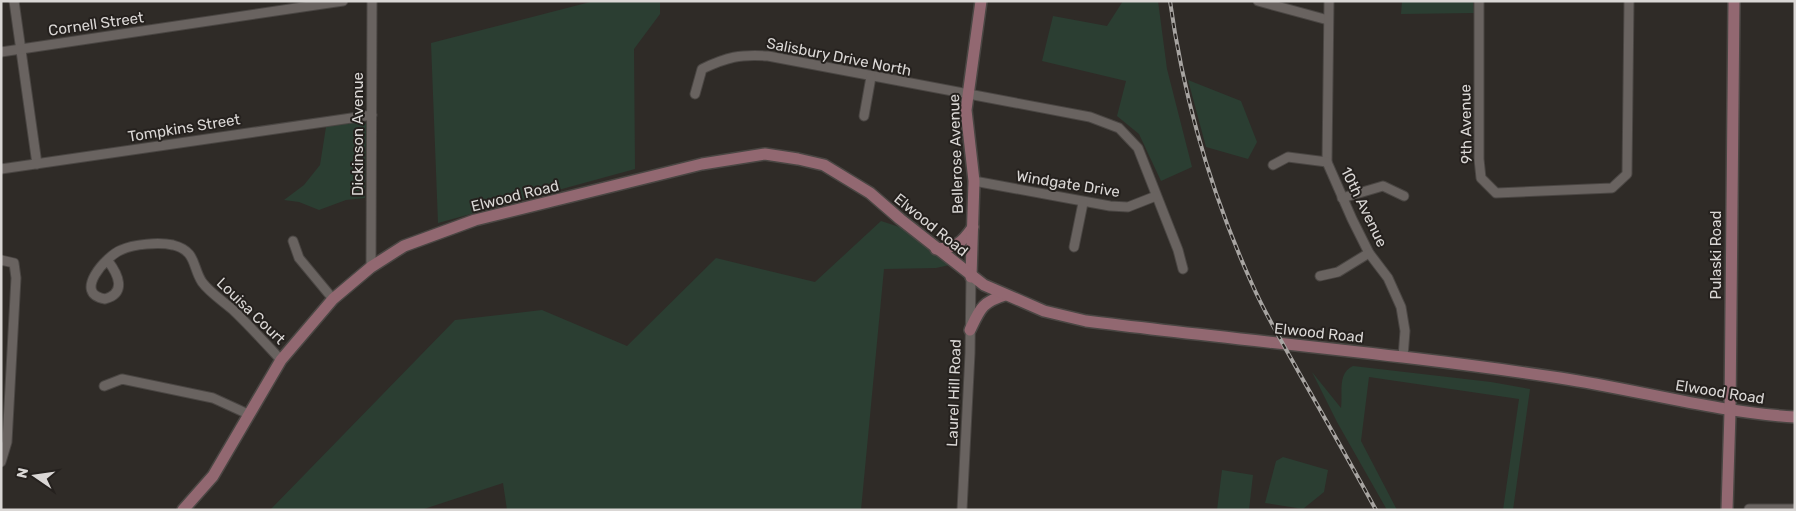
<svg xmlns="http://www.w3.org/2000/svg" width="1796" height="511" viewBox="0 0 1796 511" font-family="Rubik,sans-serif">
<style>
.green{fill:#2b3e32}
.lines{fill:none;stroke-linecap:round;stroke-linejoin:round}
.street-casing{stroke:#4a4643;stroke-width:11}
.secondary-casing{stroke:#4a4643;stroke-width:14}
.street{stroke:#696360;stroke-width:9}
.secondary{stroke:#926871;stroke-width:11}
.rail-casing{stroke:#a7a4a1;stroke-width:4}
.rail{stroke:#25211e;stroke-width:2;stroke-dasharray:5.5;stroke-linecap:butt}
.labels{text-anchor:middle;stroke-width:4;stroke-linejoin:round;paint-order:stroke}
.street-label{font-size:15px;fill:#dad7d5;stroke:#25211e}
</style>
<rect width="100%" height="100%" fill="#2f2b27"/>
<g class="green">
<polygon points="594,1 660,1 660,14 634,49 635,169 438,223 431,43"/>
<polygon points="1123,1 1158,1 1167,69 1192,167 1161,181 1139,134 1117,116 1126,81 1042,61 1053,16 1107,26"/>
<polygon points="1402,1 1473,1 1474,13 1401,14"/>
<polygon points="1188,80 1241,101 1257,142 1248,159 1206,147"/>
<polygon points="362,121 366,124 365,198 346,200 319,210 299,202 284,200 304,185 320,165 326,127 336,123"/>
<polygon points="881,221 927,236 963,262 936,268 884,269 861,510 507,510 503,483 421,510 270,510 455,320 542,310 627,346 716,258 815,282"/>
<path d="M 1353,366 L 1491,382 L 1530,389 L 1513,510 L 1503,510 L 1519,399 L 1369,377 L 1361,441 L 1397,510 L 1387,510 L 1337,422 L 1312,372 L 1341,408 C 1343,393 1337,373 1353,366 Z"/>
<polygon points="1283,457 1328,470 1324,492 1303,509 1265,503 1276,461"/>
<polygon points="1222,470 1253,475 1249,510 1217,510"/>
</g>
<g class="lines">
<defs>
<g id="street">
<polyline points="14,1 37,164"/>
<polyline points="1258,1 1328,20"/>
<polyline points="1329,1 1327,162 1352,219 1369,253 1388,278 1401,307 1405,331 1403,357"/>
<polyline points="1479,1 1479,159 1481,178 1496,193 1612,188 1627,174 1629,1"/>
<polyline points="1,52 343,1"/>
<path d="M 695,94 L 702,69 C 727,57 740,54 768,56 L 1090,117 L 1119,128 L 1138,148 L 1178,250 L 1183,269"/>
<polyline points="864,116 871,77"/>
<polyline points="1273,165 1288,157 1327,162"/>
<polyline points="1,169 372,115"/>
<polyline points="974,181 1110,206 1128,207 1156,196"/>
<polyline points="1342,198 1383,186 1404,196"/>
<polyline points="293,241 299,258 333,299"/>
<polyline points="1074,247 1083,203"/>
<polyline points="1,260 14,263 16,278 7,442 1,462"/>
<path d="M 108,261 C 118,274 127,293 105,299 C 72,294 106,256 121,250 C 134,244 159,242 173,245 C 197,251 192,267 202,282 C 210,293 223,301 233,310 C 250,326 265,343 281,360"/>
<polyline points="371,267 372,1"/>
<polyline points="1320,276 1338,272 1369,253"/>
<polyline points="104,386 122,379 213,398 248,414"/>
<polyline points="1749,509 1795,509"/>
<polyline points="962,510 970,353 971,277"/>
</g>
<g id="secondary">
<path d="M 936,249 C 956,248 962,243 973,227"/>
<polyline points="971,277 974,181 966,110 981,1"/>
<path d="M 970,330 C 980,309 982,302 1005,295"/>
<path d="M 183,510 L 213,476 L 281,360 L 333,299 L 371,267 L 404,246 L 475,220 L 702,164 L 765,154 L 798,159 L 824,165 L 870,193 L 900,219 L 984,285 L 1044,311 L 1086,321 C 1244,341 1403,354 1560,378 C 1639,390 1715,412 1795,417"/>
<polyline points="1727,510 1730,412 1734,1"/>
</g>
</defs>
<use href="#street" class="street-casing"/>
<use href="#secondary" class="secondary-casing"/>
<use href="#street" class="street"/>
<use href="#secondary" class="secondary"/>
<defs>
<path id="rail" d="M 1170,1 C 1184,100 1211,193 1252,284 C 1266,316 1285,347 1302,378 C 1327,422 1352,466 1376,510"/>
</defs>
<use href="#rail" class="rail-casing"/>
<use href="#rail" class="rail"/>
</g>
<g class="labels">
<g class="street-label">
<text transform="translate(96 24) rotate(-8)" y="5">Cornell Street</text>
<text transform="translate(839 57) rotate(11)" y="5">Salisbury Drive North</text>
<text transform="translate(1466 124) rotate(-91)" y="5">9th Avenue</text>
<text transform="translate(184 128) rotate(-9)" y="5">Tompkins Street</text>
<text transform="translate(358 134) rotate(-90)" y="5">Dickinson Avenue</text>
<text transform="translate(956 154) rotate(-92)" y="5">Bellerose Avenue</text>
<text transform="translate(1068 184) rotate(9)" y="5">Windgate Drive</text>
<text transform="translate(515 196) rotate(-14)" y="5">Elwood Road</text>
<text transform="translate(1364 207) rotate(64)" y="5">10th Avenue</text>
<text transform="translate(931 225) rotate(39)" y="5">Elwood Road</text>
<text transform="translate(1716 255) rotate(-90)" y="5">Pulaski Road</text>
<text transform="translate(251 311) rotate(44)" y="5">Louisa Court</text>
<text transform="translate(1319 333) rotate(6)" y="5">Elwood Road</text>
<text transform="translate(1720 392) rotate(9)" y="5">Elwood Road</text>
<text transform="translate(954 393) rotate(-88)" y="5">Laurel Hill Road</text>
</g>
</g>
<rect width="1796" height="511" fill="none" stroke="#dad7d5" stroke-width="5"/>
<g transform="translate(35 476) rotate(283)" stroke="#25211e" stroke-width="4" paint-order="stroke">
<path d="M0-4L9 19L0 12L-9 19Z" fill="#dad7d5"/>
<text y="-8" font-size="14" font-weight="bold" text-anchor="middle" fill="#dad7d5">N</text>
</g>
</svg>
